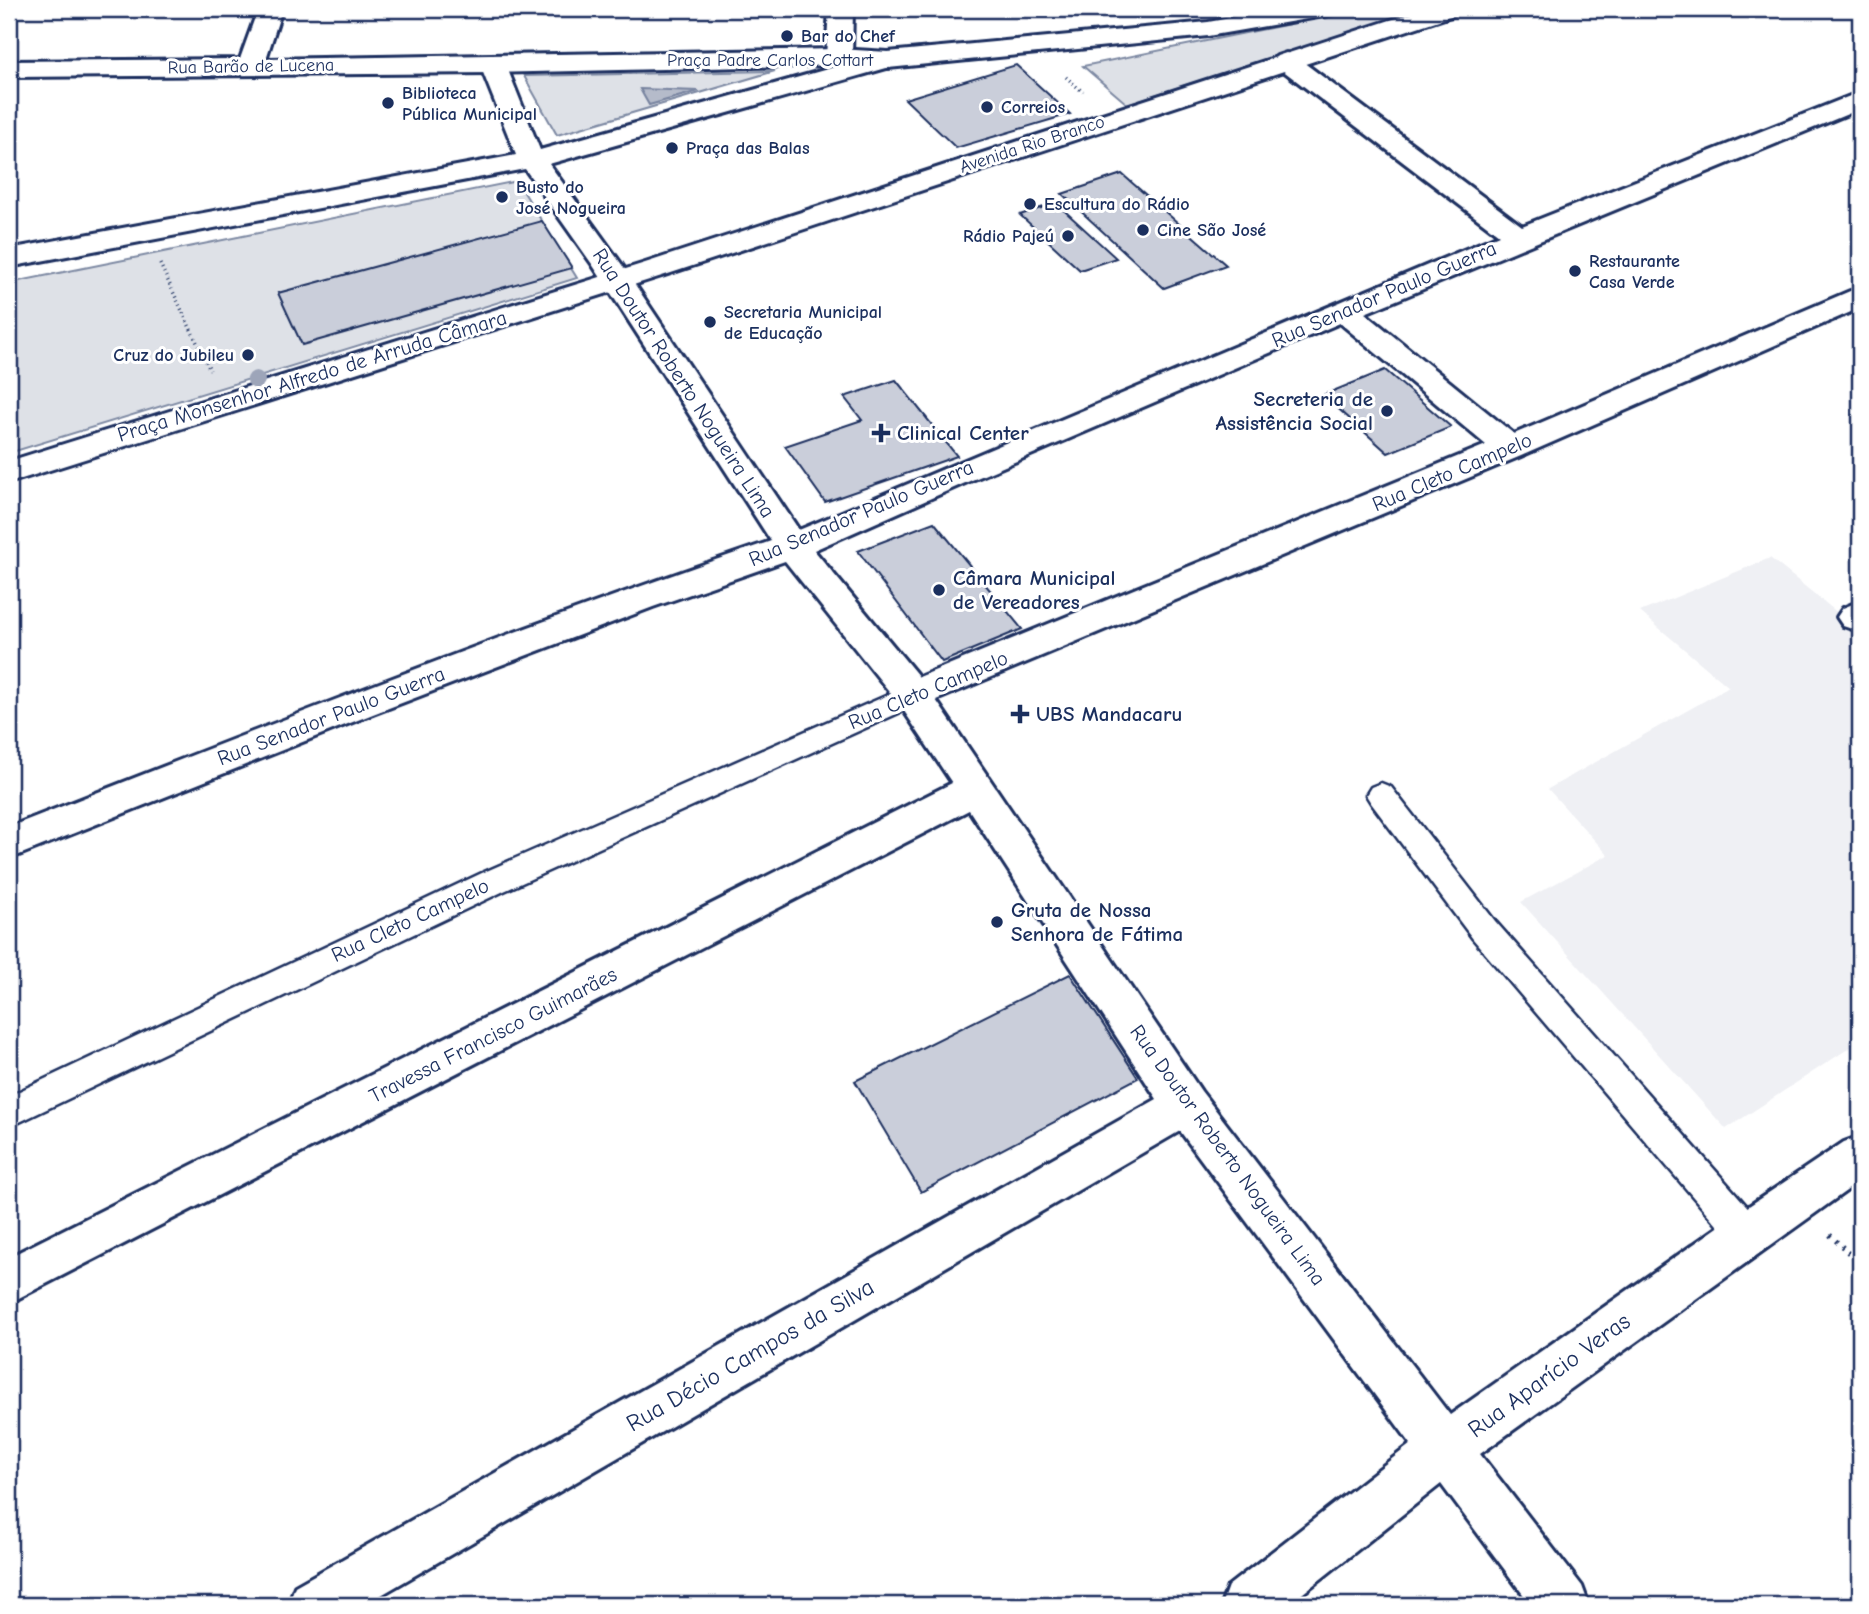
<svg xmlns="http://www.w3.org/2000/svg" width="1869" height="1614" viewBox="0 0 1869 1614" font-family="'Comic Neue',sans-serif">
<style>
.built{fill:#eff0f4}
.green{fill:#dee1e7;stroke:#7c88a2;stroke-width:2}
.water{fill:#b5bbca;stroke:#77839f;stroke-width:2}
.building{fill:#caceda;stroke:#1b2f5e;stroke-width:2}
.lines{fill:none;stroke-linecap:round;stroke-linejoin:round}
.lane-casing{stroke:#1b2f5e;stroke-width:5}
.street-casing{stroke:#1b2f5e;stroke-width:6}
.secondary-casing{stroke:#1b2f5e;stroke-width:6}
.path-far1{stroke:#1b2f5e;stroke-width:3.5;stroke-dasharray:1 3.5;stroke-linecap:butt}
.path{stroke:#1b2f5e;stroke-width:5;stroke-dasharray:2 6;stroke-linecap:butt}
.lane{fill:#fff;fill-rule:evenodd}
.street{fill:#fff;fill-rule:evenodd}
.secondary{fill:#fff;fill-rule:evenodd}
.tree{fill:#9da5b9}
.poi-dot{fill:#1b2f5e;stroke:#fff;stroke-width:2.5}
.labels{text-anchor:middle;stroke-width:6;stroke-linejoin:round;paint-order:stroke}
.far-poi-label{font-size:18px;font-weight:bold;fill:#1b2f5e;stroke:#fff;text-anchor:start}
.far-street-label{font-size:18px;fill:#1b2f5e;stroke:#fff}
.street-label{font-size:21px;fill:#1b2f5e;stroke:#fff}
.poi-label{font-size:21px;font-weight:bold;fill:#1b2f5e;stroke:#fff;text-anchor:start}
.near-street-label{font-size:24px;fill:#1b2f5e;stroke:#fff}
</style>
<rect width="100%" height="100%" fill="#fff"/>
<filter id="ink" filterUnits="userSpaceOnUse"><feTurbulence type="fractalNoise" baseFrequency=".0143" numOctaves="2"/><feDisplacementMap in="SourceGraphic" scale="14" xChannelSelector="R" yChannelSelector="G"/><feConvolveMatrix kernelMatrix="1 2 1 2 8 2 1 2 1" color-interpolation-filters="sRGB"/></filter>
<g filter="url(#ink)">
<polygon class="built" points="1770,558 1860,631 1860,1041 1726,1129 1521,902 1608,855 1548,789 1729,687 1640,612"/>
<g class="green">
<polygon points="1364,9 1423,9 1127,104 1083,66"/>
<polygon points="775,71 557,135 524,76"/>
<polygon points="517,181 577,278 9,453 9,283"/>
</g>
<polygon class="water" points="640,89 699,91 649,105"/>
<g class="building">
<polygon points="1016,65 1070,114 956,148 905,99"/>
<polygon points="1122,174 1226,265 1164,288 1062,194"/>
<polygon points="1056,203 1116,258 1080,270 1020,215"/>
<polygon points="542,221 572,268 302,345 278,293"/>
<polygon points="1385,370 1451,427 1388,453 1323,395"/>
<polygon points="896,380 957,456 825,502 785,446 862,420 844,397"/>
<polygon points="934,522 1022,629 942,662 858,551"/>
<polygon points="1070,974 1138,1078 921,1192 855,1081"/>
</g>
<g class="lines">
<defs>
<g id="lane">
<polygon points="913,684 923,688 927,695 923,702 504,891 9,1127 9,1096 482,873"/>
<polygon points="1381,783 1391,787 1495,921 1760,1221 1765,1233 1760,1245 1747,1250 1734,1245 1473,939 1371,803 1366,795 1371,787"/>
</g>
<g id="street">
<polygon points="829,9 853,9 852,57 848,62 839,65 830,62 826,57"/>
<path d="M 888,52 L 897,55 L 901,60 L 897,65 L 549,164 L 620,262 L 799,530 L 1499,235 L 1277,66 L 1273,61 L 1277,56 L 1286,53 L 1295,56 L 1522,226 L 1860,92 L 1860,109 L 1365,313 L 1514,434 L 1850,291 L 1860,288 L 1860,308 L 1521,456 L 936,700 L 1201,1091 L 1450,1415 L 1731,1218 L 1844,1142 L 1860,1136 L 1860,1181 L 1480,1454 L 1582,1586 L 1589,1605 L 1531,1605 L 1441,1484 L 1288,1605 L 1221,1605 L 1228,1586 L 1411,1444 L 1180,1131 L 364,1605 L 288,1605 L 295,1586 L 1157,1099 L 969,810 L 9,1303 L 9,1257 L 952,783 L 900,705 L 785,561 L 653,607 L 373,714 L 9,859 L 9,827 C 262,728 514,628 771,541 L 592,264 L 525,169 L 9,267 L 9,249 L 516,155 L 480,65 L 484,60 L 493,57 L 502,60 L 506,65 L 540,150 ZM 1340,323 L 1486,445 L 919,677 L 814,550 L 972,480 Z"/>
<polygon points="1860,601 1860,628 1855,630 1843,626 1837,617 1843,608"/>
</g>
<g id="secondary">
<polygon points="258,9 282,9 266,59 839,49 888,52 1208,22 1282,9 1336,9 1333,14 1324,16 1208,36 888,68 839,65 493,73 9,77 9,61 240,59"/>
<polygon points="1424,9 1460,9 1457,14 665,275 9,483 9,461 645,263"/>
</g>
</defs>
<use href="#lane" class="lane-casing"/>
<use href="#street" class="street-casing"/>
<use href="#secondary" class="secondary-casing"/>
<g class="path-far1">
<polyline points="1066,77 1083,92"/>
<polyline points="160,264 210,370"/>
</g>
<polyline class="path" points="1830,1235 1860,1264"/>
<use href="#lane" class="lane"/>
<use href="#street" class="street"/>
<use href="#secondary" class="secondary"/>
</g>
<circle class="tree" cx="256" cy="380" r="9"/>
</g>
<g class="poi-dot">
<circle cx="787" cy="36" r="7"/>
<circle cx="388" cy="103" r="7"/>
<circle cx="987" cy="107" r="7"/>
<circle cx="672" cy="148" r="7"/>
<circle cx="502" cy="197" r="7"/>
<circle cx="1030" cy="204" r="7"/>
<circle cx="1143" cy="230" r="7"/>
<circle cx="1068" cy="236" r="7"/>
<circle cx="1575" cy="271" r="7"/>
<circle cx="710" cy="322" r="7"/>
<circle cx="248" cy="355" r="7"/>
<circle cx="1387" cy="411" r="7"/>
<path d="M877.5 422.5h7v7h7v7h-7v7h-7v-7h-7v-7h7z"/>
<circle cx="939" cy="590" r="7"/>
<path d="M1016.5 703.5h7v7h7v7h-7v7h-7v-7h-7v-7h7z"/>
<circle cx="997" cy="922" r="7"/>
</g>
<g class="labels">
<g class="far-poi-label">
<text x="801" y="42">Bar do Chef</text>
<text x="402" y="99">Biblioteca<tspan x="402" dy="21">Pública Municipal</tspan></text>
<text x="1001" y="113">Correios</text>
<text x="686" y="154">Praça das Balas</text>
<text x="516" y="193">Busto do<tspan x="516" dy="21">José Nogueira</tspan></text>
<text x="1044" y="210">Escultura do Rádio</text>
<text x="1157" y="236">Cine São José</text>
<text x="1054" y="242" text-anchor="end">Rádio Pajeú</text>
<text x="1589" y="267">Restaurante<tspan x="1589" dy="21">Casa Verde</tspan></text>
<text x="724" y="318">Secretaria Municipal<tspan x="724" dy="21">de Educação</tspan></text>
<text x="234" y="361" text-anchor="end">Cruz do Jubileu</text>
</g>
<g class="far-street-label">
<text x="770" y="66">Praça Padre Carlos Cottart</text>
<text transform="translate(251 66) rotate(-1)" y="6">Rua Barão de Lucena</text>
<text transform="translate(1032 144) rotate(-18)" y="6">Avenida Rio Branco</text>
</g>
<g class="street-label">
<text transform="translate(1384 294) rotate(-23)" y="7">Rua Senador Paulo Guerra</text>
<text transform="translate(312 376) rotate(-17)" y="7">Praça Monsenhor Alfredo de Arruda Câmara</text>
<text transform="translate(684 383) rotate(57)" y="7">Rua Doutor Roberto Nogueira Lima</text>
<text transform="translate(1452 472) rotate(-23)" y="7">Rua Cleto Campelo</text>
<text transform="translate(861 513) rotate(-23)" y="7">Rua Senador Paulo Guerra</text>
<text transform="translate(928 690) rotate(-23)" y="7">Rua Cleto Campelo</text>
<text transform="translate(331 716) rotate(-21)" y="7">Rua Senador Paulo Guerra</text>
<text transform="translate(410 920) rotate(-25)" y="7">Rua Cleto Campelo</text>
<text transform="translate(493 1035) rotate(-27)" y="7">Travessa Francisco Guimarães</text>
<text transform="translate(1228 1155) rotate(54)" y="7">Rua Doutor Roberto Nogueira Lima</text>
</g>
<g class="poi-label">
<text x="1373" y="406" text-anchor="end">Secreteria de<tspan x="1373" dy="24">Assistência Social</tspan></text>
<text x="897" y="440">Clinical Center</text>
<text x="953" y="585">Câmara Municipal<tspan x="953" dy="24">de Vereadores</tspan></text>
<text x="1036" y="721">UBS Mandacaru</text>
<text x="1011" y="917">Gruta de Nossa<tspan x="1011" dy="24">Senhora de Fátima</tspan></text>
</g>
<g class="near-street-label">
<text transform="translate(750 1355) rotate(-30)" y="8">Rua Décio Campos da Silva</text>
<text transform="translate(1549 1375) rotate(-36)" y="8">Rua Aparício Veras</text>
</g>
</g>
<rect width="1869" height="1614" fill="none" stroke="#fff" stroke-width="35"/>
<rect x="18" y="18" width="1834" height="1579" fill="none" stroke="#1b2f5e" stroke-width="2.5" filter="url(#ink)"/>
</svg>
